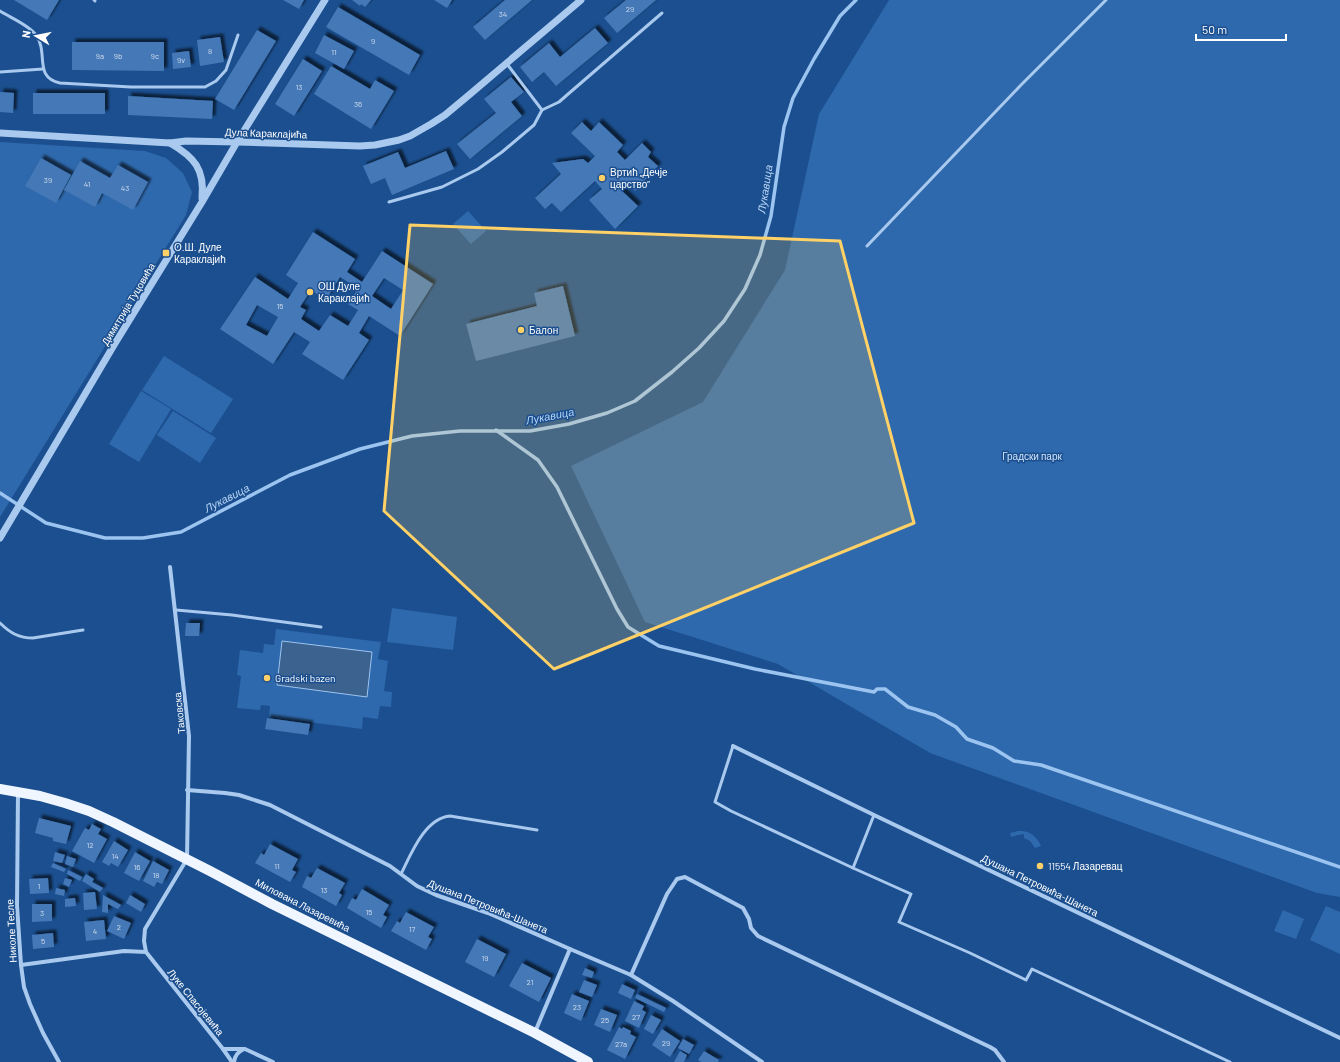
<svg xmlns="http://www.w3.org/2000/svg" width="1340" height="1062" viewBox="0 0 1340 1062" font-family="Barlow,sans-serif">
<style>
.green{fill:#2e69ad}
.water{fill:#3c6290;stroke:#9cc4f0}
.lines{fill:none;stroke-linecap:round;stroke-linejoin:round}
.stream{stroke:#9cc4f0;stroke-width:3.5}
.building{fill:#4478b7;fill-rule:evenodd;filter:url(#shadow)}
.service{stroke:#a9c9ee;stroke-width:3}
.minor{stroke:#a9c9ee;stroke-width:4}
.tertiary{stroke:#a9c9ee;stroke-width:7}
.primary{stroke:#f0f6ff;stroke-width:10}
.marked{fill:#ffd166;fill-opacity:0.2;stroke:#ffd166;stroke-width:3;stroke-linejoin:round}
.poi-dot{fill:#ffd166;stroke:#1b4f8f;stroke-width:1.5}
.labels{text-anchor:middle;stroke-width:3;stroke-linejoin:round;paint-order:stroke}
.number-label{font-size:8px;fill:#d0dded}
.street-label{font-size:10px;fill:#fff;stroke:#1b4f8f}
.poi-label{font-size:10px;fill:#fff;stroke:#1b4f8f;text-anchor:start}
.park-label{font-size:10px;fill:#cfe3fa;stroke:#1b4f8f}
.water-label{font-size:11px;font-style:italic;fill:#b5d3f5;stroke:#1b4f8f}
</style>
<defs>
<filter id="shadow"><feDropShadow dx="3.5" dy="-3.5" stdDeviation="1" flood-color="#0009"/></filter>
</defs>
<rect width="100%" height="100%" fill="#1b4f8f"/>
<g class="green">
<polygon points="889,0 1340,0 1340,897 1317,893 930,753 778,664 645,622 571,466 703,402 785,270 819,114"/>
<polygon points="0,142 145,151 166,158 183,173 192,192 186,215 0,517"/>
<polygon points="468,211 486,231 471,244 453,224"/>
<polygon points="164,356 233,399 211,433 142,390"/>
<polygon points="141,391 171,409 139,462 109,444"/>
<polygon points="173,411 216,438 200,463 157,435"/>
<polygon points="392,608 457,617 453,650 387,642"/>
<polygon points="276,629 381,642 378,659 388,661 384,691 392,692 391,707 380,706 378,719 363,717 362,729 269,717 270,706 261,705 260,710 237,708 241,676 237,675 240,650 263,653 264,644 274,645"/>
<path d="M 1018,831 C 1029,830 1037,836 1041,846 L 1035,848 L 1030,841 L 1024,838 L 1024,834 L 1018,835 L 1011,837 L 1010,833 Z"/>
<polygon points="1326,906 1340,912 1340,954 1310,940"/>
<polygon points="1283,910 1304,919 1296,939 1274,931"/>
</g>
<polygon class="water" points="282,641 372,652 367,697 277,685"/>
<g class="lines">
<g class="stream">
<polyline points="496,430 538,460 557,487 617,609 628,627 659,646 755,669 874,692 877,689 885,689 908,707 935,715 956,727 967,739 993,748 1014,761 1041,765 1340,867"/>
<polyline points="0,493 46,523 105,538 143,538 181,532 290,475 360,449 412,436 460,431 530,431 569,424 607,413 635,401 672,372 699,348 724,321 745,289 760,255 771,216 784,127 793,98 814,59 840,16 856,0"/>
</g>
</g>
<g class="building">
<polygon points="14,0 59,0 47,20"/>
<polygon points="283,0 304,0 299,9"/>
<polygon points="352,0 371,0 365,7 361,4 360,6"/>
<polygon points="434,0 452,0 447,8"/>
<polygon points="505,0 532,0 485,40 473,27"/>
<polygon points="626,0 656,0 617,33 604,18"/>
<polygon points="338,7 420,55 409,75 326,27"/>
<polygon points="595,28 608,43 556,86 544,72 532,82 520,67 549,43 560,57"/>
<polygon points="257,30 276,41 234,110 215,99"/>
<polygon points="324,35 354,51 344,69 315,53"/>
<polygon points="220,37 224,62 200,66 197,40"/>
<polygon points="72,42 164,42 164,71 72,70"/>
<polygon points="189,51 191,67 173,69 172,53"/>
<polygon points="303,59 322,71 294,116 275,104"/>
<polygon points="331,66 370,89 375,80 394,91 371,129 314,94"/>
<polygon points="511,77 524,92 511,102 522,116 470,159 457,144 496,113 484,99"/>
<polygon points="0,92 14,93 13,113 0,112"/>
<rect x="33" y="93" width="72" height="21"/>
<polygon points="128,96 213,101 212,119 128,115"/>
<polygon points="582,122 591,131 599,122 623,145 617,152 625,160 642,143 651,152 648,157 658,166 635,191 626,182 620,189 638,206 615,229 589,200 602,189 595,181 561,212 552,203 545,209 535,198 561,174 552,163 583,159 588,163 595,156 571,133"/>
<polygon points="446,151 454,169 392,195 385,178 371,184 363,166 398,152 405,168"/>
<polygon points="41,158 71,175 56,203 25,186"/>
<polygon points="80,161 110,178 118,165 148,182 133,210 102,193 95,207 64,190"/>
<path d="M 313,232 L 355,259 L 347,272 L 362,282 L 382,251 L 433,284 L 400,336 L 369,316 L 359,333 L 369,340 L 343,380 L 302,354 L 310,342 L 294,332 L 273,364 L 220,329 L 255,277 L 288,299 L 298,283 L 286,275 ZM 340,277 L 358,288 L 348,304 L 358,310 L 348,326 L 330,315 L 319,331 L 301,319 L 306,310 L 300,307 L 311,290 L 326,300 ZM 384,278 L 403,290 L 391,309 L 372,296 ZM 257,305 L 278,317 L 267,336 L 246,325 Z"/>
<polygon points="563,286 575,336 476,361 466,324 537,306 534,293"/>
<polygon points="186,623 200,623 199,636 185,636"/>
<polygon points="267,718 310,724 308,735 265,729"/>
<polygon points="39,818 71,826 66,844 53,841 53,838 35,833"/>
<polygon points="92,824 101,829 98,834 107,839 94,863 72,851 85,828 89,830"/>
<polygon points="114,841 128,850 118,867 111,863 109,866 102,862"/>
<polygon points="270,844 298,859 292,870 296,872 290,882 255,863 261,853 264,855"/>
<polygon points="55,852 65,855 62,863 53,861"/>
<polygon points="135,852 150,861 139,881 124,873"/>
<polygon points="67,856 76,859 73,867 65,864"/>
<polygon points="153,861 169,870 162,884 157,882 154,887 143,881"/>
<polygon points="53,863 66,869 64,872 51,867"/>
<polygon points="317,868 345,883 339,893 342,895 336,906 302,887 307,876 311,878"/>
<polygon points="68,870 82,877 80,881 67,874"/>
<polygon points="86,874 94,879 92,882 103,888 100,892 82,881"/>
<polygon points="48,878 49,893 30,894 29,879"/>
<polygon points="65,878 72,880 69,887 63,884"/>
<polygon points="56,888 65,890 64,896 55,894"/>
<polygon points="362,889 389,905 383,915 387,917 381,928 347,908 352,898 356,900"/>
<polygon points="95,892 97,909 84,910 83,893"/>
<polygon points="103,895 121,905 118,909 108,904 108,913 102,912"/>
<polygon points="130,895 145,904 141,912 126,903"/>
<polygon points="75,898 76,906 65,907 65,899"/>
<polygon points="32,904 52,904 52,921 32,922"/>
<polygon points="406,912 434,927 428,937 432,939 426,950 391,931 397,921 400,923"/>
<polygon points="114,916 131,923 124,939 107,931"/>
<polygon points="104,920 106,939 86,941 84,922"/>
<polygon points="53,933 54,947 33,949 32,935"/>
<polygon points="477,939 506,954 494,977 465,962"/>
<polygon points="522,963 551,978 539,1002 509,986"/>
<polygon points="585,968 594,972 592,978 582,975"/>
<polygon points="584,980 597,985 592,997 579,992"/>
<polygon points="622,984 635,990 631,999 618,993"/>
<polygon points="572,994 589,1001 581,1021 564,1013"/>
<polygon points="637,994 666,1008 664,1012 635,998"/>
<polygon points="634,1001 644,1006 642,1010 646,1012 639,1028 625,1021"/>
<polygon points="601,1009 617,1015 610,1032 594,1025"/>
<polygon points="651,1015 661,1020 653,1034 644,1029"/>
<polygon points="619,1027 622,1029 623,1027 631,1031 630,1034 636,1037 625,1059 607,1050"/>
<polygon points="662,1029 680,1041 670,1057 652,1045"/>
<polygon points="683,1039 694,1045 689,1054 678,1048"/>
<polygon points="680,1051 687,1055 684,1062 674,1062"/>
<polygon points="704,1051 719,1060 718,1062 701,1062 698,1060"/>
</g>
<g class="lines">
<g class="service">
<polyline points="94,0 95,1"/>
<path d="M 0,11 C 11,18 29,25 36,35 C 49,53 33,77 60,83 L 131,87 L 205,87 L 216,81 L 226,70 L 238,35"/>
<polyline points="0,72 43,69"/>
<polyline points="542,110 559,102 567,95 662,13"/>
<polyline points="389,202 442,187 478,169 502,152 534,125 542,110 507,64"/>
<polyline points="867,246 1021,85 1106,0"/>
<polyline points="176,610 232,615 321,627"/>
<path d="M 0,623 C 10,633 19,638 33,638 L 83,630"/>
<polyline points="733,746 715,802 731,811 853,868 874,815"/>
<polyline points="853,868 911,894 899,922 970,953 1026,980 1032,969 1230,1062"/>
<path d="M 401,874 C 411,854 425,818 450,816 L 537,830"/>
</g>
<g class="minor">
<polyline points="733,746 874,815 1340,1038"/>
<polyline points="187,790 225,793 239,795 270,805 390,866 417,886 436,895 488,913 570,949 631,975 673,1001 762,1062"/>
<polyline points="18,792 17,906 21,965 24,987 30,1004 43,1033 59,1062"/>
<polyline points="146,952 223,1049 232,1062"/>
<polyline points="21,965 124,951 146,952 144,941 145,929 187,859 189,736 170,567"/>
<polyline points="631,975 667,894 677,879 685,877 743,908 749,919 751,928 758,936 990,1047 995,1050 1004,1062"/>
<polyline points="535,1032 570,949"/>
<polyline points="223,1049 245,1049 273,1062"/>
<path d="M 234,1062 C 235,1055 238,1052 244,1049"/>
</g>
<g class="tertiary">
<polyline points="0,133 170,143 186,141 237,142 360,146 375,145 399,140 410,136 431,124 445,115 469,95 581,0"/>
<path d="M 170,143 C 194,157 205,169 202,198"/>
<polyline points="0,538 114,345 202,202 237,142 325,0"/>
</g>
<polyline class="primary" points="0,789 40,796 65,803 89,811 113,822 210,871 272,904 535,1033 588,1062"/>
</g>
<path class="marked" d="M 410,225 L 840,241 L 914,523 L 554,669 L 384,511 Z"/>
<g class="poi-dot">
<circle cx="602" cy="178" r="4"/>
<rect x="162" y="249" width="8" height="8" rx="2"/>
<circle cx="310" cy="292" r="4"/>
<circle cx="521" cy="330" r="4"/>
<circle cx="267" cy="678" r="4"/>
<circle cx="1040" cy="866" r="4"/>
</g>
<g class="labels">
<g class="number-label">
<text x="630" y="12">29</text>
<text x="503" y="17">34</text>
<text x="373" y="44">9</text>
<text x="210" y="54">8</text>
<text x="334" y="55">11</text>
<text x="100" y="59">9a</text>
<text x="118" y="59">9b</text>
<text x="155" y="59">9c</text>
<text x="181" y="63">9v</text>
<text x="299" y="90">13</text>
<text x="358" y="107">36</text>
<text x="48" y="183">39</text>
<text x="87" y="187">41</text>
<text x="125" y="191">43</text>
<text x="280" y="309">15</text>
<text x="90" y="848">12</text>
<text x="115" y="859">14</text>
<text x="277" y="869">11</text>
<text x="137" y="870">16</text>
<text x="156" y="878">18</text>
<text x="39" y="889">1</text>
<text x="324" y="893">13</text>
<text x="369" y="915">15</text>
<text x="42" y="916">3</text>
<text x="119" y="930">2</text>
<text x="412" y="932">17</text>
<text x="95" y="934">4</text>
<text x="43" y="944">5</text>
<text x="485" y="961">19</text>
<text x="530" y="985">21</text>
<text x="577" y="1010">23</text>
<text x="636" y="1020">27</text>
<text x="605" y="1023">25</text>
<text x="666" y="1046">29</text>
<text x="621" y="1047">27a</text>
</g>
<g class="street-label">
<text transform="translate(266 133) rotate(2)" y="4">Дула Караклајића</text>
<text transform="translate(128 304) rotate(-59)" y="4">Димитрија Туцовића</text>
<text transform="translate(179 713) rotate(-96)" y="4">Таковска</text>
<text transform="translate(1040 885) rotate(26)" y="4">Душана Петровића-Шанета</text>
<text transform="translate(303 905) rotate(27)" y="4">Милована Лазаревића</text>
<text transform="translate(488 906) rotate(22)" y="4">Душана Петровића-Шанета</text>
<text transform="translate(11 931) rotate(-93)" y="4">Николе Тесле</text>
<text transform="translate(196 1002) rotate(51)" y="4">Луке Спасојевића</text>
</g>
<g class="poi-label">
<text x="610" y="176">Вртић „Дечје<tspan x="610" dy="12">царство”</tspan></text>
<text x="174" y="251">О.Ш. Дуле<tspan x="174" dy="12">Караклајић</tspan></text>
<text x="318" y="290">ОШ Дуле<tspan x="318" dy="12">Караклајић</tspan></text>
<text x="529" y="334">Балон</text>
<text x="275" y="682">Gradski bazen</text>
<text x="1048" y="870">11554 Лазаревац</text>
</g>
<g class="park-label">
<text x="1032" y="460">Градски парк</text>
</g>
<g class="water-label">
<text transform="translate(765 189) rotate(-81)" y="4">Лукавица</text>
<text transform="translate(550 416) rotate(-11)" y="4">Лукавица</text>
<text transform="translate(227 498) rotate(-27)" y="4">Лукавица</text>
</g>
</g>
<g transform="translate(36 36) rotate(280)" stroke="#1b4f8f" stroke-width="3" paint-order="stroke">
<path d="M0-3L7 15L0 10L-7 15Z" fill="#ffffff"/>
<text y="-6" font-size="11" font-weight="bold" text-anchor="middle" fill="#ffffff">N</text>
</g>
<path d="M1196 34v6h90v-6" fill="none" stroke="#ffffff" stroke-width="2"/>
<text x="1202" y="34" font-size="12" fill="#ffffff" stroke="#1b4f8f" stroke-width="3" paint-order="stroke">50 m</text>
</svg>
